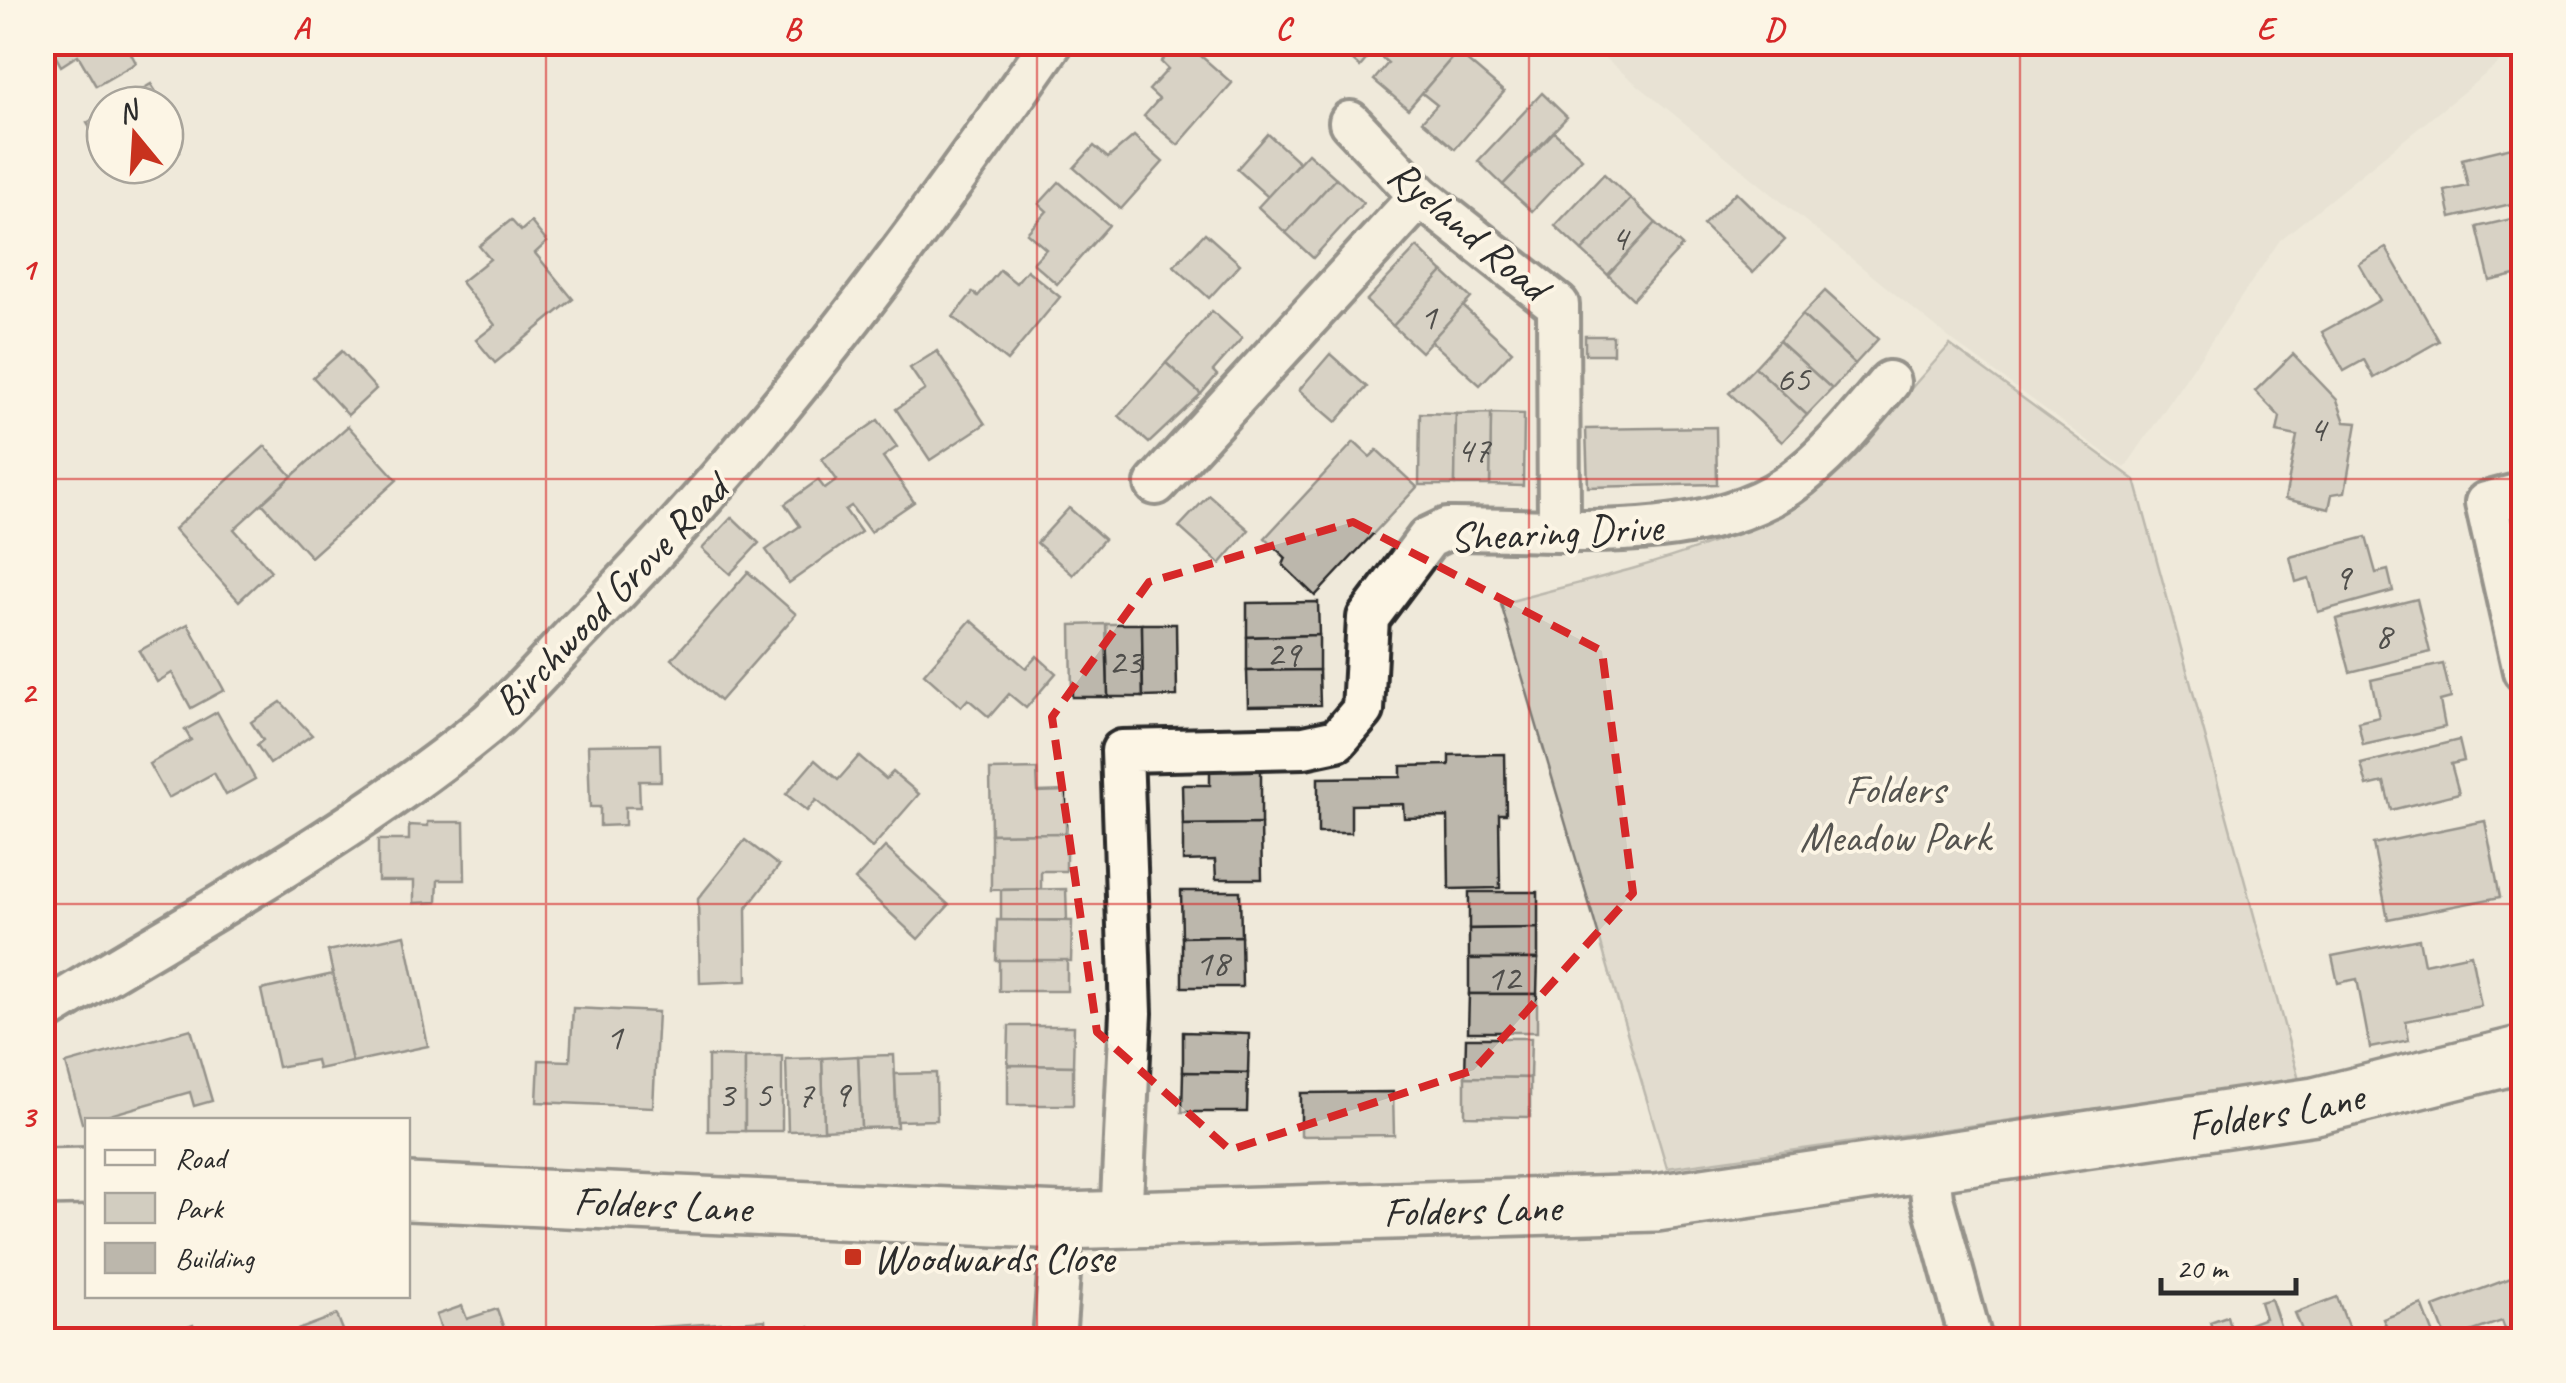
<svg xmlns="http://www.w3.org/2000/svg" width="2566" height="1383" viewBox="0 0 2566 1383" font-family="Caveat,sans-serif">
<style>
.built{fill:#e0dacc}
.green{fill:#d2cdc0;stroke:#7e7c76;stroke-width:2.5}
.building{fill:#bcb7ac;stroke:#2b2b2b;stroke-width:2.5}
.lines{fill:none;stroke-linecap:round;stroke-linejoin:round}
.minor-casing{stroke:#2b2b2b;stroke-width:48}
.secondary-casing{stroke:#2b2b2b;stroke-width:62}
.minor{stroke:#fcf5e5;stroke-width:40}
.secondary{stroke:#fcf5e5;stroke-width:55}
.marked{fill:none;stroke:#d62828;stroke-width:8;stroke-dasharray:20 12;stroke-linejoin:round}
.grid{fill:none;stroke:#d62828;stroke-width:2.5;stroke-opacity:0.55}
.poi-dot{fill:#c8321e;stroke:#fcf5e5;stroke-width:4}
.labels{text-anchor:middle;stroke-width:8;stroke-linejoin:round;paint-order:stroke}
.number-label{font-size:38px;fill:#4f4e4b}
.street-label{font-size:42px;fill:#2b2b2b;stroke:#fcf5e5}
.park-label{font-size:42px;fill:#555450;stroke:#fcf5e5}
.poi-label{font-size:42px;fill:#2b2b2b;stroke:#fcf5e5;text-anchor:start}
.neatline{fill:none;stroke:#d62828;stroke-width:4}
.grid-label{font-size:32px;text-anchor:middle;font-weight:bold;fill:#d62828}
</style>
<rect width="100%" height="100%" fill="#efe9da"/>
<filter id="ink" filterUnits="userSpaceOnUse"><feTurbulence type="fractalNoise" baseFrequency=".01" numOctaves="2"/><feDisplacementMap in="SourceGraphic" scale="20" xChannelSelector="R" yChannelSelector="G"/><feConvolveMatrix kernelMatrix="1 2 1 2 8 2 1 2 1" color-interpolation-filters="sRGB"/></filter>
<g filter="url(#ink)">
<polygon class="built" points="1586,43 2523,42 2524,43 2280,240 2125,468 1954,342"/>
<path class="green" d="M 1950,345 L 2135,480 L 2299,1080 L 1667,1168 L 1501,604 C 1601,575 1740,551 1820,483 C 1867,443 1908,390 1950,345 Z"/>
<g class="building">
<polygon points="48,42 125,42 136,63 96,86 78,55 61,66"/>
<polygon points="1178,42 1185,42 1232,83 1178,145 1144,116 1159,99 1149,90 1168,69 1161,62"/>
<polygon points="1331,42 1381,42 1360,67"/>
<polygon points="1381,42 1446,42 1457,52 1408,109 1374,80 1388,63 1374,51"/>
<polygon points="1457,52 1504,92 1455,149 1422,121 1437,105 1422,93"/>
<polygon points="151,84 164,105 116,105"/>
<polygon points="1542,93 1567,117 1503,185 1478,161"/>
<polygon points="105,112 105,152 87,123"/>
<polygon points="165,129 180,152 165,161"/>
<polygon points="1554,132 1582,158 1532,211 1503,185"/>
<polygon points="1268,134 1299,162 1268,197 1237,169"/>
<polygon points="1134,136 1163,162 1121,209 1074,168 1094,146 1108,158"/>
<polygon points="2524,144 2524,201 2451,218 2445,191 2468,186 2462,159"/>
<polygon points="1308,153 1336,178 1286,233 1258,207"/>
<polygon points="1604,174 1631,199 1582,251 1555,226"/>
<polygon points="1336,178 1363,203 1313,258 1286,233"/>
<polygon points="1059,182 1109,225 1057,284 1033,263 1046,249 1027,233 1047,211 1039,204"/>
<polygon points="1736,192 1785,240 1753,273 1703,225"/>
<polygon points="1631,199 1656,223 1608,275 1582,251"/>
<polygon points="2524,216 2524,273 2490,281 2477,227"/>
<polygon points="511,220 521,231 531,222 547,242 535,253 573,299 495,363 476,340 495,325 461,282 490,259 479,246"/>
<polygon points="1656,223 1682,246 1633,299 1608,275"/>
<polygon points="1205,233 1240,264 1209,298 1174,266"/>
<polygon points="1417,247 1443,272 1393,326 1366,301"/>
<polygon points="2386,248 2439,341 2374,378 2364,360 2344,371 2322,332 2380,300 2359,264"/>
<polygon points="1000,270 1016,283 1027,270 1060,297 1007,361 953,317 973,292 978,296"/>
<polygon points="1443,272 1471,298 1421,352 1393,326"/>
<polygon points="1825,291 1878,339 1855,364 1802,315"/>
<polygon points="1463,306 1512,351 1480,385 1431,341"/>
<polygon points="1212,311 1242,338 1213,371 1217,375 1201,394 1166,363"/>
<polygon points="1802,315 1855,364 1832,389 1779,341"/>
<rect x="1585" y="336" width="28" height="18"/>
<polygon points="1779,341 1832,389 1807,415 1755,367"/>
<polygon points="342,351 376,389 348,415 313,377"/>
<polygon points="937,351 985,424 930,460 896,409 925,390 910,368"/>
<polygon points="1330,354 1367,387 1336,422 1299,390"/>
<polygon points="2293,354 2337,400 2345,422 2357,423 2345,492 2332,494 2329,509 2285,499 2297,436 2277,432 2280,417 2255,391"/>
<polygon points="1166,363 1201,394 1149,443 1119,416"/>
<polygon points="1755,367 1807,415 1782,442 1729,393"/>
<polygon points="1420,413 1456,414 1455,485 1419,485"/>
<polygon points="1491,413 1524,414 1523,486 1490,485"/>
<polygon points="1491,413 1490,485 1455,485 1456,414"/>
<polygon points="878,420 897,447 883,457 914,502 870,532 851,506 845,510 861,532 789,583 766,550 800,526 785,504 818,480 825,489 837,480 822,459"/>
<polygon points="348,426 397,480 311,557 262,503"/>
<polygon points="1716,427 1717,484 1588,487 1586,429"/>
<polygon points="1354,442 1370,457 1377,450 1417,487 1315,596 1283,565 1286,558 1265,538"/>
<polygon points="265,446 292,476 234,529 271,571 239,601 174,529"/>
<polygon points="1209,495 1249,530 1220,564 1179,527"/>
<polygon points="1069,508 1104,539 1073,575 1037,543"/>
<polygon points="732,517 759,543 730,574 702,549"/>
<polygon points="2366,537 2376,573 2388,570 2393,591 2318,612 2309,578 2296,582 2290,557"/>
<polygon points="748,572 796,614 720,701 672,659"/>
<polygon points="2417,599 2430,652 2350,672 2336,619"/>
<polygon points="1318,602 1319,635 1247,637 1247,603"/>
<polygon points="971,620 1026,668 1037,656 1056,673 1026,708 1009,694 989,717 968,699 961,707 924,674"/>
<polygon points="188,624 224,690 191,708 172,673 157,682 139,651"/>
<polygon points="1106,624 1142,624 1143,697 1108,697"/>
<polygon points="1106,624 1108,697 1072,697 1071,625"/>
<polygon points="1142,624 1176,624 1177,696 1143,697"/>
<polygon points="1319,635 1319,670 1247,671 1247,637"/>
<polygon points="2443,664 2451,698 2440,701 2445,727 2363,745 2358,722 2379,717 2371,680"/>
<polygon points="1319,670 1320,705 1248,706 1247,671"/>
<polygon points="281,702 312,735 270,764 257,745 263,740 251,722"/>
<polygon points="217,712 255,779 226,795 214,773 168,798 149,764 191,740 185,730"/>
<polygon points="2459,740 2464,761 2451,764 2459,793 2391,810 2384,782 2367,786 2361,764"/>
<polygon points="660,744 661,781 639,781 640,807 625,807 625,825 600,826 600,807 590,807 588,745"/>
<polygon points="1505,754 1506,814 1499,814 1500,888 1449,889 1448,817 1404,818 1403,804 1351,805 1351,833 1318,833 1318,778 1401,777 1401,766 1449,765 1449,755"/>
<polygon points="859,756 886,779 893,772 919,794 872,848 816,800 807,811 786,794 815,760 838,780"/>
<polygon points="1210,763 1261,763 1261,824 1183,825 1182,785 1210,785"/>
<polygon points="1037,769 1038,792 1066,791 1066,833 991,834 990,770"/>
<polygon points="2485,821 2500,897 2388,919 2373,844"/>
<polygon points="428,822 464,822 465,880 438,880 437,902 414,903 414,881 378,881 378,840 409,840 409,825 428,826"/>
<polygon points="1261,824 1262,879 1216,879 1215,860 1183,861 1183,825"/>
<polygon points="1066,833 1066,871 1041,871 1041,889 991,890 991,834"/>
<polygon points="745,840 779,866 746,909 747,981 700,983 698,899"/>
<polygon points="885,847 949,905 918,939 855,880"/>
<polygon points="1066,889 1067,920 1001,921 1001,890"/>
<polygon points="1181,891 1240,891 1241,936 1182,937"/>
<polygon points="1469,892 1538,892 1538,928 1469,929"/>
<polygon points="997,920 1072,921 1071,961 996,960"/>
<polygon points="1538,928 1538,959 1469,959 1469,929"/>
<polygon points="405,935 428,1046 352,1062 328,951"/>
<polygon points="1241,936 1242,987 1182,987 1182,937"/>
<polygon points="2419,939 2424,964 2471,954 2481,1006 2406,1021 2409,1040 2370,1048 2357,979 2338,983 2332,956"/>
<polygon points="1469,959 1538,959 1537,994 1469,994"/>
<rect x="999" y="960" width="68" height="31"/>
<polygon points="333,974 352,1062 318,1069 316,1060 278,1067 261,990"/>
<polygon points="1469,994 1537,994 1537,1032 1468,1032"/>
<polygon points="573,1008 658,1012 653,1107 537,1102 539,1060 570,1061"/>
<polygon points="1009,1026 1074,1026 1073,1066 1008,1065"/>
<polygon points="191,1029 212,1101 194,1106 190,1092 82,1123 66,1064"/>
<polygon points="1183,1032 1249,1034 1248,1073 1183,1072"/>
<polygon points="1466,1038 1531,1038 1530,1078 1465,1077"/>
<polygon points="894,1055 897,1127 861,1128 858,1056"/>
<polygon points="708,1056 745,1057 745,1131 708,1131"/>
<polygon points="782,1056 782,1131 745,1131 745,1057"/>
<polygon points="858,1056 861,1128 824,1130 822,1058"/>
<polygon points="822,1058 824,1130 788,1131 786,1059"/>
<polygon points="1008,1065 1073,1066 1073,1105 1008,1105"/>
<polygon points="1183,1072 1248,1073 1247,1112 1182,1112"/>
<polygon points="936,1073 937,1120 897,1121 895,1074"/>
<polygon points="1465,1077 1530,1078 1530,1117 1465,1116"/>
<polygon points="1393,1092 1394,1135 1301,1136 1301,1093"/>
<polygon points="2524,1273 2524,1338 2509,1340 2502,1321 2447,1340 2434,1307"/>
<polygon points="2337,1297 2353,1339 2386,1326 2383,1319 2422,1304 2436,1340 2306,1340 2295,1313"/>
<polygon points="2271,1299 2285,1340 2216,1340 2210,1322 2227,1316 2231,1331 2265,1318 2260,1302"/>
<polygon points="462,1306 467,1319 497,1309 508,1340 418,1340 441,1329 436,1315"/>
<polygon points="337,1315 347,1340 271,1340"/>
<polygon points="765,1320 766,1331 809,1327 810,1340 646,1340 645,1328"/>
<polygon points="193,1325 199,1340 153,1340"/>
<polygon points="402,1330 405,1340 368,1340"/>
</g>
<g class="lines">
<defs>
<g id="minor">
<polyline points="1350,122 1420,196 1558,305 1559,528"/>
<polyline points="1156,484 1420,196"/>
<polyline points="2524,493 2486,503 2524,671"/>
<path d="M 42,1013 C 191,921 350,837 485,726 C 521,696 552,657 585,624 C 760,448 910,246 1052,42"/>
<polyline points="1928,1162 1932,1198 1971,1340"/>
<path d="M 1121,1221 L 1131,1013 L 1122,751 L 1304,747 L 1337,740 L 1363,710 L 1368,618 L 1428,538 L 1447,529 C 1551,528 1697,547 1787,486 C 1827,458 1858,419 1889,382"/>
<polyline points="1054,1340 1063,1221"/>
</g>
<g id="secondary">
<polyline points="42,1177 88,1176"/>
<path id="s1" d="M 408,1192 L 1063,1221 L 1656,1203 L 2315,1106 L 2524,1054"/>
</g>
</defs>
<use href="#minor" class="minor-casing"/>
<use href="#secondary" class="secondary-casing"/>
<use href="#minor" class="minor"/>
<use href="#secondary" class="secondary"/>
</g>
</g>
<path d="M0 0H2566V1383H0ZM 1353,522 L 1602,651 L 1633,893 L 1474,1070 L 1230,1150 L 1097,1032 L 1052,717 L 1149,582 Z" fill="#efe9da" fill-opacity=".55" fill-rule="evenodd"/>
<path class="marked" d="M 1353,522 L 1602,651 L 1633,893 L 1474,1070 L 1230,1150 L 1097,1032 L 1052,717 L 1149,582 Z"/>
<path class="grid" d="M 546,42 L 546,1340M 1037,42 L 1037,1340M 1529,42 L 1529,1340M 2020,42 L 2020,1340M 42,479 L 2524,479M 42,904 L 2524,904"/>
<rect class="poi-dot" x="843" y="1247" width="20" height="20" rx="5"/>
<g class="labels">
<g class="number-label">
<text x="1619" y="250">4</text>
<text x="1428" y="329">1</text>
<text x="1793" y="391">65</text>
<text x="2317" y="441">4</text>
<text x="1473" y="462">47</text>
<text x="2342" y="589">9</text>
<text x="2383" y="648">8</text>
<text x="1283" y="666">29</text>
<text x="1125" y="674">23</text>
<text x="1212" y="975">18</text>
<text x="1503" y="990">12</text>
<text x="614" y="1049">1</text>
<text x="841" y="1106">9</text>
<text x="726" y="1107">3</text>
<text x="763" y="1107">5</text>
<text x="805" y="1107">7</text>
</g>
<g class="street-label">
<text transform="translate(1469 229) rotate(40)" y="15">Ryeland Road</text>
<text transform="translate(1556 531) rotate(-3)" y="15">Shearing Drive</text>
<text transform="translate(610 595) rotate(-46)" y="15">Birchwood Grove Road</text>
<text dy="15" stroke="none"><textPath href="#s1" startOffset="1875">Folders Lane</textPath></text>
<text dy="15" stroke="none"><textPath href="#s1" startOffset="255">Folders Lane</textPath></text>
<text dy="15" stroke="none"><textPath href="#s1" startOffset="1065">Folders Lane</textPath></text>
</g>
<g class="park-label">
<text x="1895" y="803">Folders<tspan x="1895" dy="48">Meadow Park</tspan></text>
</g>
<g class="poi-label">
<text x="873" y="1272">Woodwards Close</text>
</g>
</g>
<rect width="2566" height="1383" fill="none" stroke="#fcf5e5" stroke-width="110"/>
<rect x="85" y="1118" width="325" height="180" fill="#fcf5e5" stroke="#a8a49b" stroke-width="2.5"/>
<rect x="105" y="1150" width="50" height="15" fill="#fcf5e5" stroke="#a8a49b" stroke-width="2.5"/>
<text x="175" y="1168" font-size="30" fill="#2b2b2b">Road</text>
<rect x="105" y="1193" width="50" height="30" fill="#d2cdc0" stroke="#a8a49b" stroke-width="2.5"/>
<text x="175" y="1218" font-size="30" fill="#2b2b2b">Park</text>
<rect x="105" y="1243" width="50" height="30" fill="#bcb7ac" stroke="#a8a49b" stroke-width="2.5"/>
<text x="175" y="1268" font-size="30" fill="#2b2b2b">Building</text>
<g transform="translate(135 135) rotate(342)"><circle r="48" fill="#fcf5e5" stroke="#a8a49b" stroke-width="2.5"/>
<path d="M0-8L18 38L0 25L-18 38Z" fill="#c8321e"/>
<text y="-15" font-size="28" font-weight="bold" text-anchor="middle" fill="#2b2b2b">N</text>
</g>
<path d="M2161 1278v15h135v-15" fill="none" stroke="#2b2b2b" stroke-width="5"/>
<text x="2176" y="1278" font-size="30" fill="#2b2b2b" stroke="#fcf5e5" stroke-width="8" paint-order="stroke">20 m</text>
<rect x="55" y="55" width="2456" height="1273" class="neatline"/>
<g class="grid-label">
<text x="301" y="39">A</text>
<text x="792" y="39">B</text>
<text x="1283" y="39">C</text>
<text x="1774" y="39">D</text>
<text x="2265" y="39">E</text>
<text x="28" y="279">1</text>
<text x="28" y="703">2</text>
<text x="28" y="1127">3</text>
</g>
</svg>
